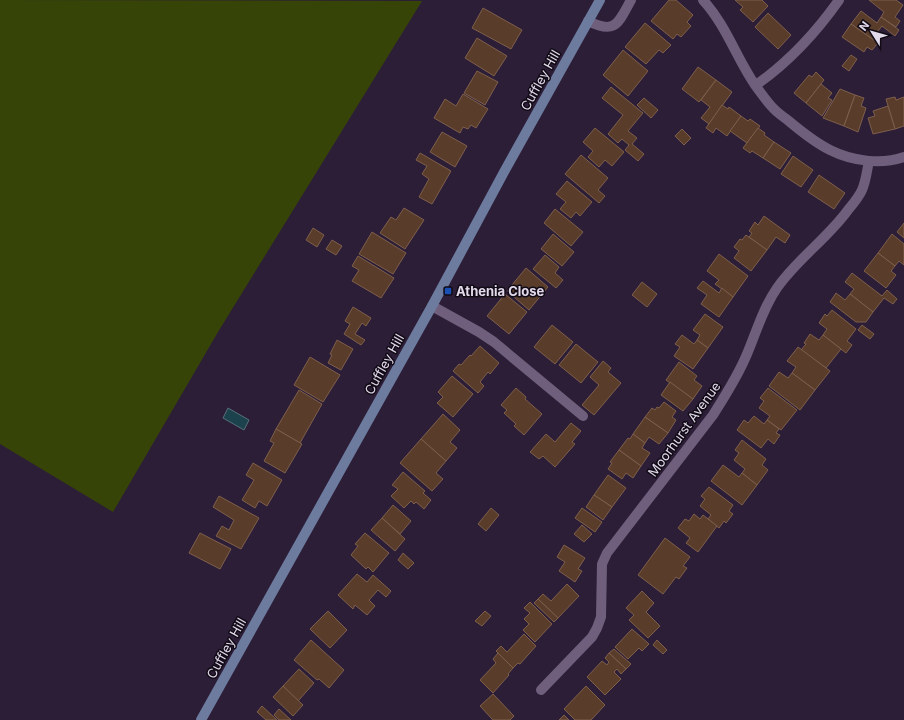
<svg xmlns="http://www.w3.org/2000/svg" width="904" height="720" viewBox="0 0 904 720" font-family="Inter,sans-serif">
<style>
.green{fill:#374408}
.water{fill:#1c434d;stroke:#57707c}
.building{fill:#593c2a;stroke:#7e5f4c}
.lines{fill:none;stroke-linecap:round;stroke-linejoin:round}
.minor{stroke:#6f5f7c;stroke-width:10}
.secondary{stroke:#6d7b9f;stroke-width:10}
.transit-dot{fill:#1a4fb4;stroke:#110b16;stroke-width:1.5}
.labels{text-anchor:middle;stroke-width:3;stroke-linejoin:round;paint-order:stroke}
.street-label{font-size:13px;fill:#e2d9ea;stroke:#110b16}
.poi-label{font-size:13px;font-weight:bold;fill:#e2d9ea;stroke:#110b16;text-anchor:start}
</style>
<rect width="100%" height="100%" fill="#2c1e37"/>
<polygon class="green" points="0,0 422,1 218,332 113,512 0,444"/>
<polygon class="water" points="228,408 249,420 244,430 223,418"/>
<g class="building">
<polygon points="669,0 676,0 693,15 687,22 691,26 681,37 677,34 673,39 651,21"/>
<polygon points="735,0 762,0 768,6 753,22 740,10 743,7"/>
<polygon points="869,0 896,0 903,5 895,17 900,21 896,27 881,17 884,12"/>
<polygon points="483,8 522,30 511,49 472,28"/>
<polygon points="861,11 877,23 881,17 899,30 895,36 882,26 878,31 884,35 878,43 851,24"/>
<polygon points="768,13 791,35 778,49 755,27"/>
<polygon points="645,23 671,45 663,53 659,50 646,64 625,47"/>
<polygon points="851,24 878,43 872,50 867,47 864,52 842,37"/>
<polygon points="477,38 507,56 494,76 465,58"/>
<polygon points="623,50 648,71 628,96 603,75"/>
<polygon points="851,55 857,59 849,71 842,66"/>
<polygon points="698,67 716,80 699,102 682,89"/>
<polygon points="477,71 498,82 485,105 464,93"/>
<polygon points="816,72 824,80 806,103 794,93 809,75 812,77"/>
<polygon points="716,80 732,92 709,124 701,118 710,107 701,100"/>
<polygon points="821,84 832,93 828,98 832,100 822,116 806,103"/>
<polygon points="611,87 643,113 628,131 637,138 632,144 644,154 638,161 625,150 629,145 622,139 618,143 608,134 623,115 602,98"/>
<polygon points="840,89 855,95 844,126 823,118"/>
<polygon points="463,94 488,109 476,128 471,125 468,129 463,127 460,133 434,118 445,99 456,106"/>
<polygon points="855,95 864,98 861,106 866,108 858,132 844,126"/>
<polygon points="895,97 896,100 904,97 904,126 895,129 886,99"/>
<polygon points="644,98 658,110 651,118 637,105"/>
<polygon points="722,105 728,109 729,107 741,116 727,136 716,128 713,133 706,128"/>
<polygon points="888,106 895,129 873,134 868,118 875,116 873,111"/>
<polygon points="741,116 748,121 750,119 760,126 747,143 730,131"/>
<polygon points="595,128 624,152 612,166 605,160 599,167 588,157 593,151 583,142"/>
<polygon points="758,128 765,133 764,135 774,142 763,158 752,151 750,153 743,148"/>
<polygon points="682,129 691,138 684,145 675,136"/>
<polygon points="442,132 467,146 455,167 430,152"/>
<polygon points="774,142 791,153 780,169 763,158"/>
<polygon points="420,153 451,171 432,204 419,197 429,179 422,174 427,166 416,160"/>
<polygon points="581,155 608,178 598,190 605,196 599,203 565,174"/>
<polygon points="793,156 813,170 801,187 781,174"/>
<polygon points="819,175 845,193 834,209 808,192"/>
<polygon points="567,181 592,202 580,216 576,212 571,218 560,209 566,202 556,194"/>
<polygon points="404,208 424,220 405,249 380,233 391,217 396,220"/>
<polygon points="555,209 583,232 571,246 544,223"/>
<polygon points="764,216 790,235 785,243 776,237 767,250 749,237 752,233 749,231 755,222 758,225"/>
<polygon points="904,223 904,238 897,232"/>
<polygon points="313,228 324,235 317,247 306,240"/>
<polygon points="372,232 406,253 393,274 359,254"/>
<polygon points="553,234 574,252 562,266 541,249"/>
<polygon points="892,234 904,244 904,265 899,261 895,266 878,253"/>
<polygon points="746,235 767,250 751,271 734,258 739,251 734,247 740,239 742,240"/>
<polygon points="332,240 342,246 336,255 326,249"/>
<polygon points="878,253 895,266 891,271 896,275 886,288 864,271"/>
<polygon points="719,254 748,276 733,297 715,284 719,280 707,271"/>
<polygon points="545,255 559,267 555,273 563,280 556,288 533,269"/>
<polygon points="358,256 394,278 381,298 352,281 359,270 352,266"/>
<polygon points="526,268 548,287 529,310 507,291"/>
<polygon points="852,273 882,296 887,290 897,299 893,304 884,298 873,312 850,294 854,289 845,282"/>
<polygon points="703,281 719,293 722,288 733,297 719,317 701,304 707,295 697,288"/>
<polygon points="642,282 657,294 647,307 632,295"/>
<polygon points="836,293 845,300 850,294 873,312 866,322 856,322 830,302"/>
<polygon points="505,294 527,312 509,334 487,316"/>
<polygon points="353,307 371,318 366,326 362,323 355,334 365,340 361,345 344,334 350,324 345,321"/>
<polygon points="832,310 856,329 847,341 852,345 846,353 823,335 827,329 819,323 825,314 827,316"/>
<polygon points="705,314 723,327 708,348 697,340 700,335 693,330"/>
<polygon points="552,325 573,342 555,364 534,347"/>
<polygon points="862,325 874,334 870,339 858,330"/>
<polygon points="810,334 819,340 823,335 841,349 826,368 801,350 806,344 804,343"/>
<polygon points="682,335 694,344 697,340 708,348 693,369 674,356 680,347 675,344"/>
<polygon points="337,340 353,349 341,370 328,363 332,355 330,354"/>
<polygon points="576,344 598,362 581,383 559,365"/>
<polygon points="480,346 499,363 490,374 488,372 480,382 484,386 478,393 453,371 459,364 461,365 470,355 471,356"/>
<polygon points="798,347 830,371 815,390 792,373 796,367 787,361"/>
<polygon points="310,357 340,375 323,402 294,385"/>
<polygon points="603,361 611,368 608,372 621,383 594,415 582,405 599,385 590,377"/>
<polygon points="679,362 697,376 694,380 702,386 693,399 666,380"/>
<polygon points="779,372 788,378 792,373 815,390 800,410 769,386"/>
<polygon points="452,376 473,394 453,417 437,403 443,397 438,392"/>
<polygon points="670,382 693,399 683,411 661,395"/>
<polygon points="516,388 526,397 525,399 542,414 524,435 514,426 516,424 504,413 507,410 501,405"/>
<polygon points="768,388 797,410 781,430 767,420 770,416 759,408 764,401 760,398"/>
<polygon points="299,390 322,404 300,443 276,429"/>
<polygon points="664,402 676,411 672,417 676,420 668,433 645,417 652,408 655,410 657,407 659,408"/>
<polygon points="443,414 460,430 450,442 457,448 446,461 421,439"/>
<polygon points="754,416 764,424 767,420 779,429 776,433 780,435 774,444 768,439 761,448 737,430 744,420 748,423"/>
<polygon points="645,417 668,433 659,444 649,437 645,443 633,434"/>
<polygon points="571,423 581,431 572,442 575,444 555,467 543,456 539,459 530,452 546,434 555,442"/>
<polygon points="276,429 302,444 285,473 264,461 274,443 270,441"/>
<polygon points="633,434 645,443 642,448 650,453 641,466 619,450 628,438 630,439"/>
<polygon points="421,439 446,461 436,473 443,479 432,491 400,463"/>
<polygon points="742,440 766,459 762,465 768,470 757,485 742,473 745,469 734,460 739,453 735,450"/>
<polygon points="619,450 641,466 633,478 626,473 622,479 608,469 612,463 610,462"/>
<polygon points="253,463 282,480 267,506 259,501 255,508 242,500 254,480 246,475"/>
<polygon points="723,465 739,477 742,473 757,485 742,505 711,481"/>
<polygon points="403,472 425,491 423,493 431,500 424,509 416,502 414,504 411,501 404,508 391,496 398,489 392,485"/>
<polygon points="608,475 626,488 612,507 594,495"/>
<polygon points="709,487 733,505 729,511 733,514 726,523 724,521 719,528 708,519 711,515 700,506 705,499 701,496"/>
<polygon points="594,495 612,507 603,520 586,507"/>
<polygon points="219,496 259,518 241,549 216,536 222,526 229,530 234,520 213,507"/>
<polygon points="393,505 411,521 400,534 382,518"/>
<polygon points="491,508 499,515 486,531 478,524"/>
<polygon points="582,508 602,522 595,532 575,518"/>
<polygon points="694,514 700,519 703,515 717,526 698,552 686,543 690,538 678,528 685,519 689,521"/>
<polygon points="382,518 405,539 395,551 371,530"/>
<polygon points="582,525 592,534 584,542 574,534"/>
<polygon points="200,533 231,549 220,569 189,553"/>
<polygon points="365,533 389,553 373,572 368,567 366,569 351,555 358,546 355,544"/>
<polygon points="665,538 690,557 683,566 687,568 679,579 676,577 663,594 638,575"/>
<polygon points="564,545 585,558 578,569 582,571 575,582 559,571 565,562 557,557"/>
<polygon points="403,553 414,563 408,569 398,560"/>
<polygon points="357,574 367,582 373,575 391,591 386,597 378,590 369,600 375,606 367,615 355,605 353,609 338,595"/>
<polygon points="567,584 579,596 558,618 538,599 543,594 551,601"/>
<polygon points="642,591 654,603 646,612 660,626 648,638 629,620 634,615 626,608"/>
<polygon points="538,599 558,618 554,622 534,603"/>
<polygon points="530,602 552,624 535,642 523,630 529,624 524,619 530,613 524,608"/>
<polygon points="328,611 347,630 330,648 310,629"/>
<polygon points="485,611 491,616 482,626 475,621"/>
<polygon points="632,629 649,644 642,651 639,648 628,659 615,647"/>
<polygon points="524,634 536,646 520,664 518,663 513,668 496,651 501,646 507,652"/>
<polygon points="311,640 344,670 329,688 319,679 317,680 294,660"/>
<polygon points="657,640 667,650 663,654 653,645"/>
<polygon points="614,649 631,664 626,669 609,653"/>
<polygon points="498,653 513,668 508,674 509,675 493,693 480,680 496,663 493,659"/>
<polygon points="609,653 626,669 621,674 617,669 614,672 621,679 605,695 587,677 602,661 607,665 609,662 605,658"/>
<polygon points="299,669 314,683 298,701 283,686"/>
<polygon points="283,686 303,705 293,716 273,697"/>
<polygon points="586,686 605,705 591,720 575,720 564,709"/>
<polygon points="493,694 514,716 510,720 493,720 480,706"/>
<polygon points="262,706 277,720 266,720 257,712"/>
<polygon points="279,709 291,720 279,720 274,715"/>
<polygon points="564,715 569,720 559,720"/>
</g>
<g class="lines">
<g class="minor">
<path d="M 703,0 C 726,25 736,57 755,85 C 761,93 767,102 774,109 C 779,114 785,118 790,122 C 802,132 816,143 830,150 C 852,161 881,165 904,157"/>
<path d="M 588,21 C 616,35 618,23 631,0"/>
<path d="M 756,85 C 790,61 815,34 839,0"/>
<polyline points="432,306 479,332 494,342 583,416"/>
<path d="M 541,690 L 592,637 L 597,628 L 601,617 L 602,564 L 607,553 L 713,415 C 725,396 738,376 747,354 C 756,333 763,308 777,288 C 797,259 827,239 848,210 C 853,204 859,197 862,190 C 866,181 867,170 869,161"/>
</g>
<polyline class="secondary" points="201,720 432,306 504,172 600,0"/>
</g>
<rect class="transit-dot" x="444" y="287" width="8" height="8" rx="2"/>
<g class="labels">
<g class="street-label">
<text transform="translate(540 80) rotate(-61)" y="5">Cuffley Hill</text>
<text transform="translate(384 364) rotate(-61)" y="5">Cuffley Hill</text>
<text transform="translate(684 429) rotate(-54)" y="5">Moorhurst Avenue</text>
<text transform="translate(226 648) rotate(-61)" y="5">Cuffley Hill</text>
</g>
<g class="poi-label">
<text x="456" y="296">Athenia Close</text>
</g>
</g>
<g transform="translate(872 32) rotate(307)" stroke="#110b16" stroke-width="3" paint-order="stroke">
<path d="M0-3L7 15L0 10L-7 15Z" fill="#e2d9ea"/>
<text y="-6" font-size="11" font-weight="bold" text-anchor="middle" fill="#e2d9ea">N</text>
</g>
</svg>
